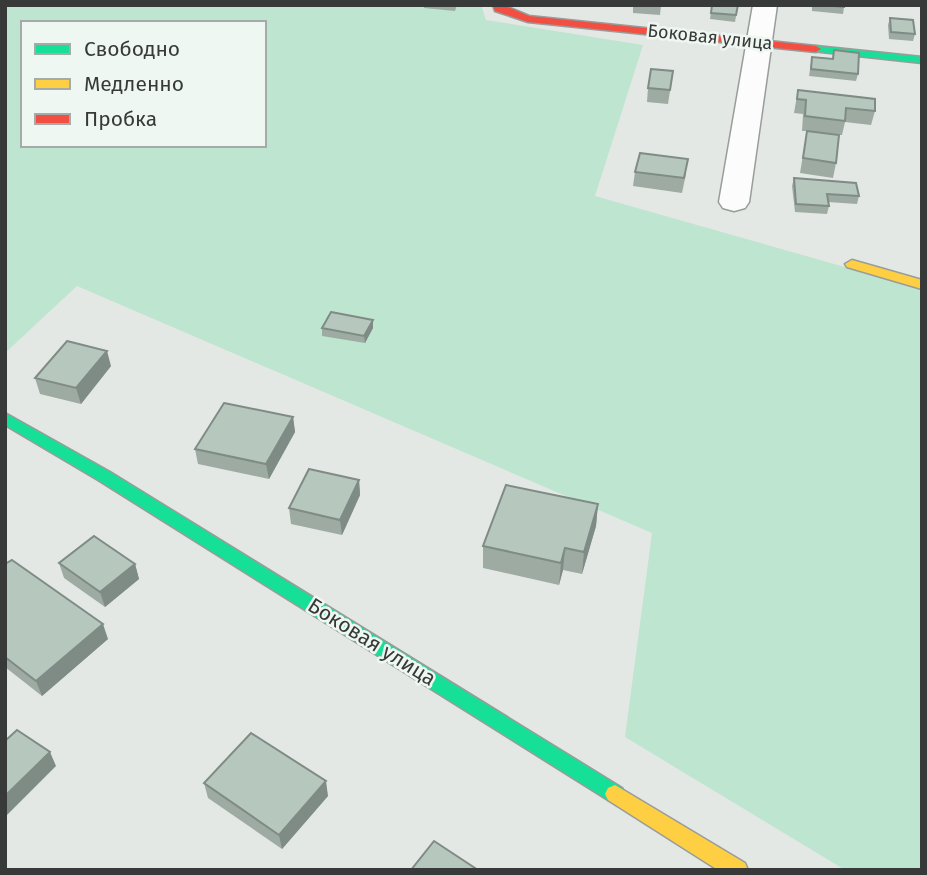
<svg xmlns="http://www.w3.org/2000/svg" width="927" height="875" viewBox="0 0 927 875" font-family="'Fira Sans',sans-serif">
<style>
.green{fill:#bee5d0;fill-rule:evenodd}
.lines{fill:none;stroke-linecap:round;stroke-linejoin:round}
.street-casing{stroke:#989c9a;stroke-width:3}
.fast-casing{stroke:#989c9a;stroke-width:3}
.slow-casing{stroke:#989c9a;stroke-width:3}
.jam-casing{stroke:#989c9a;stroke-width:3}
.street{fill:#fbfcfb;fill-rule:evenodd}
.fast{fill:#16e098;fill-rule:evenodd}
.slow{fill:#ffcf43;fill-rule:evenodd}
.jam{fill:#f24e42;fill-rule:evenodd}
.wall{fill:#9daba3}
.shaded-wall{fill:#7f8b85}
.building{fill:#b6c7be;stroke:#7f8b85;stroke-width:2}
.labels{text-anchor:middle;stroke-width:5;stroke-linejoin:round;paint-order:stroke}
.far-street-label{font-size:18px;fill:#373a38;stroke:#eff7f2}
.street-label{font-size:21px;fill:#373a38;stroke:#eff7f2}
</style>
<rect width="100%" height="100%" fill="#e3e8e5"/>
<path class="green" d="M 5,5 L 481,5 L 486,20 L 643,45 L 595,196 L 922,289 L 922,870 L 845,870 L 625,737 L 652,533 L 77,286 L 5,353 ZM 23,23 L 264,23 L 264,145 L 23,145 Z"/>
<g class="lines">
<defs>
<polygon id="street" points="753,5 777,5 749,202 745,208 734,211 723,208 719,202"/>
<g id="fast">
<polygon points="816,46 922,57 922,63 812,51 811,49"/>
<polygon points="5,413 110,472 622,788 625,794 622,800 615,803 608,800 98,480 5,425"/>
</g>
<g id="slow">
<polygon points="852,260 922,280 922,289 847,267 845,264"/>
<polygon points="615,785 745,863 748,870 718,870 608,800 605,794 608,788"/>
</g>
<polygon id="jam" points="493,5 503,5 529,16 816,46 821,49 816,52 528,22 495,11"/>
</defs>
<use href="#street" class="street-casing"/>
<use href="#fast" class="fast-casing"/>
<use href="#slow" class="slow-casing"/>
<use href="#jam" class="jam-casing"/>
<use href="#street" class="street"/>
<use href="#fast" class="fast"/>
<use href="#slow" class="slow"/>
<use href="#jam" class="jam"/>
</g>
<g class="wall">
<polygon points="424,5 457,5 455,11 424,8"/>
<polygon points="633,5 661,5 660,15 633,13"/>
<polygon points="712,5 738,5 735,22 710,19"/>
<polygon points="812,5 844,5 844,7 843,14 812,11"/>
<polygon points="890,18 915,34 913,41 889,39 888,25"/>
<polygon points="834,50 858,74 856,81 809,76 812,57 832,59"/>
<polygon points="673,71 668,104 647,102 648,88"/>
<polygon points="798,90 875,111 871,125 845,122 842,135 839,135 836,163 833,178 800,173 807,131 802,131 803,114 794,113"/>
<polygon points="635,172 686,174 682,193 633,186"/>
<polygon points="794,178 859,196 857,204 828,202 829,206 827,214 795,212 792,186"/>
<polygon points="373,320 373,328 365,343 322,336 322,328"/>
<polygon points="111,366 81,404 40,394 35,378"/>
<polygon points="293,417 295,432 269,479 198,464 195,449"/>
<polygon points="359,480 360,495 342,535 291,524 289,508"/>
<polygon points="598,504 596,526 582,574 563,570 559,585 483,568 483,546"/>
<polygon points="59,563 135,564 139,579 105,607 64,578"/>
<polygon points="5,564 108,639 42,696 5,667"/>
<polygon points="204,783 328,796 282,849 208,798"/>
</g>
<g class="shaded-wall">
<polygon points="373,320 373,328 365,343 364,336"/>
<polygon points="107,351 111,366 81,404 76,388"/>
<polygon points="293,417 295,432 269,479 266,464"/>
<polygon points="359,480 360,495 342,535 340,520"/>
<polygon points="598,504 596,526 582,574 584,552"/>
<polygon points="565,548 563,570 559,585 561,563"/>
<polygon points="135,564 139,579 105,607 100,592"/>
<polygon points="103,624 108,639 42,696 36,681"/>
<polygon points="50,752 56,766 6,816 5,814 5,796"/>
<polygon points="326,781 328,796 282,849 279,835"/>
</g>
<g class="building">
<polygon points="712,5 738,5 736,15 711,13"/>
<polygon points="823,5 844,5 844,7"/>
<polygon points="890,18 913,20 915,34 891,32"/>
<polygon points="834,50 859,53 858,74 811,69 812,57 833,59"/>
<polygon points="651,69 673,71 670,90 648,88"/>
<polygon points="798,90 875,99 875,111 846,108 845,121 805,116 806,100 797,99"/>
<polygon points="807,131 839,135 836,163 803,158"/>
<polygon points="640,153 688,159 684,178 635,172"/>
<polygon points="794,178 856,183 859,196 827,194 829,206 796,204"/>
<polygon points="331,312 373,320 364,336 322,328"/>
<polygon points="67,341 107,351 76,388 35,378"/>
<polygon points="224,403 293,417 266,464 195,449"/>
<polygon points="309,469 359,480 340,520 289,508"/>
<polygon points="506,485 598,504 584,552 565,548 561,563 483,546"/>
<polygon points="94,536 135,564 100,592 59,563"/>
<polygon points="12,560 103,624 36,681 5,657 5,564"/>
<polygon points="17,730 50,752 5,796 5,741"/>
<polygon points="251,733 326,781 279,835 204,783"/>
<polygon points="434,841 478,870 411,870"/>
</g>
<g class="labels">
<g class="far-street-label">
<text transform="translate(710 37) rotate(6)" y="6">Боковая улица</text>
</g>
<g class="street-label">
<text transform="translate(372 642) rotate(32)" y="7">Боковая улица</text>
</g>
</g>
<rect width="927" height="875" fill="none" stroke="#373a38" stroke-width="14"/>
<rect x="21" y="21" width="245" height="126" fill="#eff7f2" stroke="#a5aba8" stroke-width="2"/>
<rect x="35" y="44" width="35" height="10" fill="#16e098" stroke="#a5aba8" stroke-width="2"/>
<text x="84" y="56" font-size="21" fill="#373a38">Свободно</text>
<rect x="35" y="79" width="35" height="10" fill="#ffcf43" stroke="#a5aba8" stroke-width="2"/>
<text x="84" y="91" font-size="21" fill="#373a38">Медленно</text>
<rect x="35" y="114" width="35" height="10" fill="#f24e42" stroke="#a5aba8" stroke-width="2"/>
<text x="84" y="126" font-size="21" fill="#373a38">Пробка</text>
</svg>
